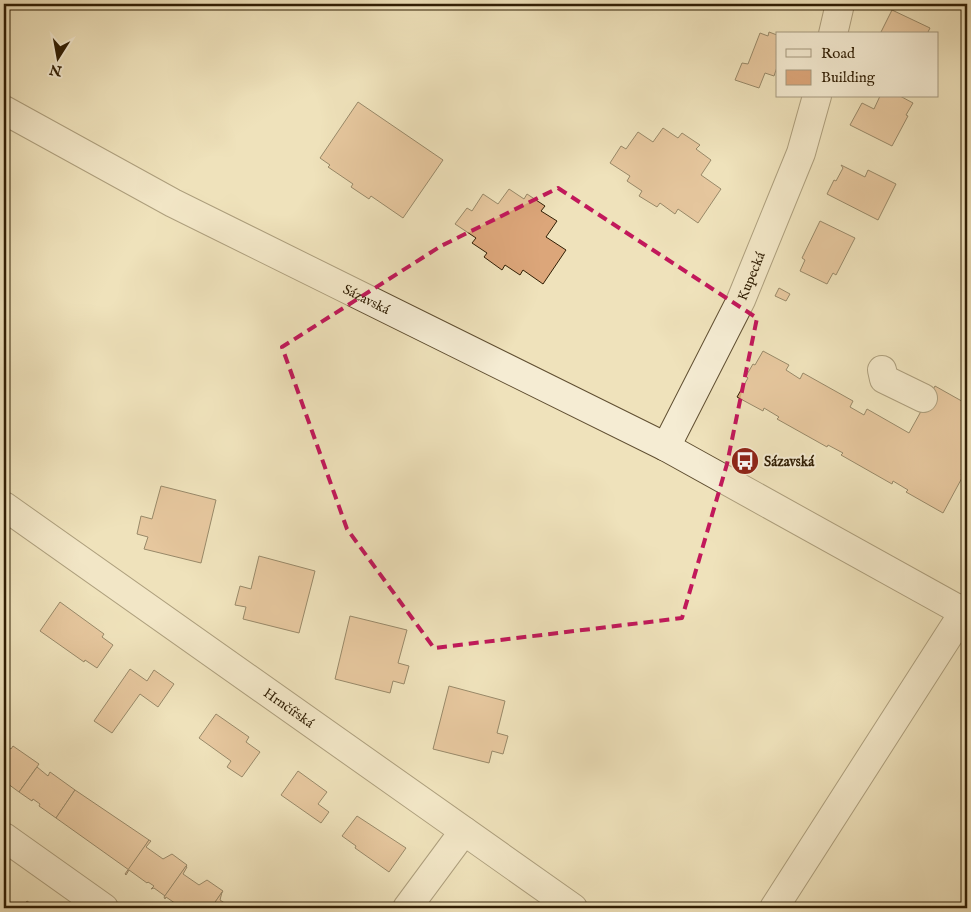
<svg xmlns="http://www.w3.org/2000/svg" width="971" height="912" viewBox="0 0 971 912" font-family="'IM FELL English',serif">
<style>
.building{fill:#dca67a;stroke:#301e04}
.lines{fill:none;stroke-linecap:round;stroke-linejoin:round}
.minor-casing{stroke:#604f32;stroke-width:30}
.minor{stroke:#f5ecd3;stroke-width:28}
.marked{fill:none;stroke:#c2185b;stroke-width:4;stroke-dasharray:10 6;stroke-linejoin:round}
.labels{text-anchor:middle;stroke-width:4;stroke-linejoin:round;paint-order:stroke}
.street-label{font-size:14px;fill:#301e04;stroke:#f5ecd3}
.poi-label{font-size:14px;font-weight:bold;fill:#301e04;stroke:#f5ecd3;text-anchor:start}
</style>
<rect width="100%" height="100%" fill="#efe2bb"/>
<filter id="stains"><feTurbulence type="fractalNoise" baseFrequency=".004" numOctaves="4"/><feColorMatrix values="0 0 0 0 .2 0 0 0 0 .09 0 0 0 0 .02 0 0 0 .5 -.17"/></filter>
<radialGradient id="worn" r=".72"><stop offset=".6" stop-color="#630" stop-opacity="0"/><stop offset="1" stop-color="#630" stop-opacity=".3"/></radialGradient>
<g class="building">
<polygon points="892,10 930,28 927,34 880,34"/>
<polygon points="769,32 777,35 777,67 774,76 765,73 759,88 735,80 742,63 748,64 760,33 768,36"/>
<polygon points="880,96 900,96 913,103 906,115 908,116 892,146 850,125 862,103 874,109"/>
<polygon points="358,102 443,160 403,218 371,196 369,199 351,187 353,184 328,167 330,165 320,158"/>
<polygon points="663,128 678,138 682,133 700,145 696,149 711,160 701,175 721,189 698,223 678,209 675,214 660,203 657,207 639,196 642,191 627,181 630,176 610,163 621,146 626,149 638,132 653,142"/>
<polygon points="841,165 865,177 868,170 896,184 878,220 827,194 834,180 836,181 843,168"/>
<polygon points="509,189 524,199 527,194 545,206 541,211 557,221 546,237 566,250 543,284 523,270 520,275 505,265 502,270 484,257 487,253 472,243 476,238 455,224 467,208 472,211 483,194 498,204"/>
<polygon points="820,221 855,238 836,275 833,273 827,284 800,271 805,260 802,258"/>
<polygon points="779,288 790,294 786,301 775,296"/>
<polygon points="763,351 789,365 786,370 800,379 803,373 853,401 850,407 864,415 867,409 909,433 935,386 967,404 967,468 965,467 961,475 963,476 943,513 906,492 908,490 893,481 892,484 841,455 843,453 828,445 827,447 777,419 779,417 764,408 763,411 737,397 748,378 746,376 753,364 755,365"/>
<polygon points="161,486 216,500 201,563 144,549 148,537 137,534 141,516 152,519"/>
<polygon points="259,556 315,571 299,633 243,619 246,607 235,605 240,586 251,589"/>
<polygon points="60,602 104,634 102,637 113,645 97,668 85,660 84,662 40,631"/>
<polygon points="350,616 407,630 398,663 409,666 404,684 393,681 390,693 335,679"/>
<polygon points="130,669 147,681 154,670 174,684 158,707 140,694 112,733 94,721"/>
<polygon points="449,686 505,701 497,733 508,736 503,754 492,751 489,763 433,749"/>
<polygon points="216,714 249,737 246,742 260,752 242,777 227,767 231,761 199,738"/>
<polygon points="4,744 11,749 13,746 39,764 19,792 4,781"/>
<polygon points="37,767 48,776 50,772 75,790 56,818 39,806 40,804 33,799 32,801 19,792"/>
<polygon points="298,771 327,792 318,804 329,812 321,823 281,795"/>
<polygon points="75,790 149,840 129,870 56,818"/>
<polygon points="357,816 406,848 389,872 355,848 356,846 342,836"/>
<polygon points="149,840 151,841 146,847 163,859 172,854 187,865 165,896 154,888 151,889 154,886 148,882 147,883 129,870 126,875 125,874"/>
<polygon points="186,866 187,867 183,874 199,885 207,880 223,891 211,908 182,908 166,897 165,899 164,897"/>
<polygon points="222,892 220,900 232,908 211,908"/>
<polygon points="27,901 37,908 22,908"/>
</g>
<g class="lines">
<defs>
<g id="minor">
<polyline points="833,34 840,4"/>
<path id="s1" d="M 4,110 L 173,203 L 666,447 L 967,614"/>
<polyline points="882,370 884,379 923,398"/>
<path id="s2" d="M 666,447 L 741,300 L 801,153 L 817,96"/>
<path id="s3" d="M 4,506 L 573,908"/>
<polyline points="4,837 104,908"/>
<polyline points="407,908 464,831"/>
<polyline points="774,908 967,607"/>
</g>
</defs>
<use href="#minor" class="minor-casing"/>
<use href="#minor" class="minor"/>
</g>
<path d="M0 0H971V912H0ZM 558,188 L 757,318 L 727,464 L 682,618 L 434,648 L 347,529 L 282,347 L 441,246 Z" fill="#efe2bb" fill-opacity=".55" fill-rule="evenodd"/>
<path class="marked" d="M 558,188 L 757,318 L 727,464 L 682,618 L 434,648 L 347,529 L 282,347 L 441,246 Z"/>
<defs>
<symbol id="bus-disc" viewBox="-11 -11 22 22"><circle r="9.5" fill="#8f2418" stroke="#f5ecd3"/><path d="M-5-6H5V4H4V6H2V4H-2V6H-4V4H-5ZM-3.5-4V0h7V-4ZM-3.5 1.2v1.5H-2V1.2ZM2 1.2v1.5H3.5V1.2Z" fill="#fff"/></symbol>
</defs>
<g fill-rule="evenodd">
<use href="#bus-disc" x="729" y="445" width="32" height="32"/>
</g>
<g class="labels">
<g class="street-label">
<text dy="5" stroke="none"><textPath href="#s2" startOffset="191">Kupecká</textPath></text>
<text dy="5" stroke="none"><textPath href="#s1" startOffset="409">Sázavská</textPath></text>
<text dy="5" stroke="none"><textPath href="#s3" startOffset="349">Hrnčířská</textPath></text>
</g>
<g class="poi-label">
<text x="764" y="466">Sázavská</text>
</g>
</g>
<rect width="971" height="912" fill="none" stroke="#efe2bb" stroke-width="20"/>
<rect x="5" y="5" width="961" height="902" fill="none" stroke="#301e04" stroke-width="2.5"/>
<rect x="10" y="10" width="951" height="892" fill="none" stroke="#301e04"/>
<rect x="776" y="32" width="162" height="65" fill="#f5ecd3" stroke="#a69a80"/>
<rect x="786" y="49" width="25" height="8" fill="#f5ecd3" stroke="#a69a80"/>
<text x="821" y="58" font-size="15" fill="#301e04">Road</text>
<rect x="786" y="70" width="25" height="15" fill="#dca67a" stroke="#a69a80"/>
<text x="821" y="82" font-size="15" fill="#301e04">Building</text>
<g transform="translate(58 58) rotate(191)" stroke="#f5ecd3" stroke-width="4" paint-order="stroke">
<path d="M0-4L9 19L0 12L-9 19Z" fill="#301e04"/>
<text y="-8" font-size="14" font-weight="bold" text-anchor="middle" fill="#301e04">N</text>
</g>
<rect width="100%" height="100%" filter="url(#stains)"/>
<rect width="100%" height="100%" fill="url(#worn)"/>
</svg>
